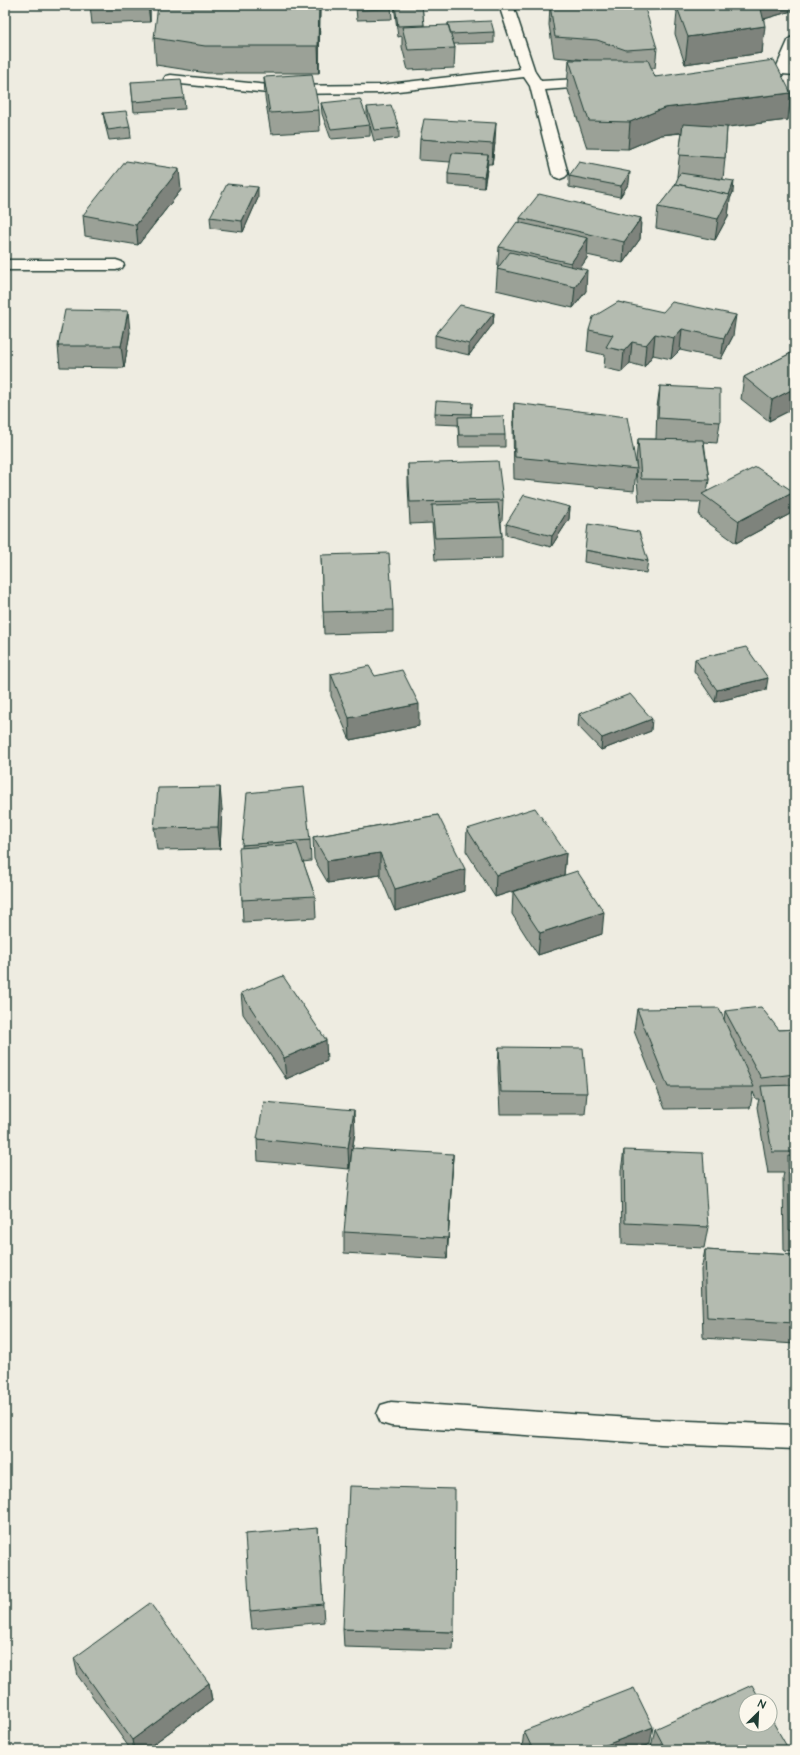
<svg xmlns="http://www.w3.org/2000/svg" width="800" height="1755" viewBox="0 0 800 1755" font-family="'Architects Daughter',sans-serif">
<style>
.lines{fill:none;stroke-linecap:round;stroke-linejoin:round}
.street-casing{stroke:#1f3d34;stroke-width:3}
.street{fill:#fbf7ec;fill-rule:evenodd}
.wall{fill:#9ba197;stroke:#1f3d34}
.shaded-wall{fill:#7e837b;stroke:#1f3d34}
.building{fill:#b4bbb0;stroke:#1f3d34}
</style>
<rect width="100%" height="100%" fill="#eeece1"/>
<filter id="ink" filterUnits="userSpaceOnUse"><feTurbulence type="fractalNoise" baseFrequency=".025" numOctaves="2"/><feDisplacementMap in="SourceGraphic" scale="8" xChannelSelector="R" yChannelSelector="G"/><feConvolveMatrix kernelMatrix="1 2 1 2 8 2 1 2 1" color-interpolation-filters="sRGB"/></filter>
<g filter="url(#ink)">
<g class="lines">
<defs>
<g id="street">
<polygon points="499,5 513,5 535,72 541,81 598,78 603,79 605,82 603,85 598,86 545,90 568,174 565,177 560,179 555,177 552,174 530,86 524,77 380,93 278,94 171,83 166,82 164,79 166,76 171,75 278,86 380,85 520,69"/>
<polygon points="795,37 795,57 791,66 795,67 795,75 782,74 750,76 745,75 743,72 745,69 777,66 788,41 790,38"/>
<polygon points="5,260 116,260 122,262 124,265 122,268 116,270 5,270"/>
<polygon points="391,1402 661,1420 795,1425 795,1449 661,1444 391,1426 381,1423 377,1414 381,1405"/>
</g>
</defs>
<use href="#street" class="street-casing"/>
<use href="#street" class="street"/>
</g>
<g class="wall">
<polygon points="90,5 150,5 150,22 92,24"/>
<polygon points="320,5 319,73 207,73 156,65 154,38"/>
<polygon points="353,5 391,5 392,19 357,20 356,8 354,8"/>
<polygon points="394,5 422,5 424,26 448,27 448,23 494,32 494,43 454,44 455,48 454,68 408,70 402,47 402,36 398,37"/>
<polygon points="550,5 657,48 655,68 651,68 655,77 791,93 788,120 727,127 725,158 723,179 714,178 733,192 730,199 728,216 715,240 656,228 658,207 674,187 679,176 677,176 682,133 661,135 628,149 587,148 567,87 569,60 588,60 554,57 549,25"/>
<polygon points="645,5 795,5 795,10 764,19 762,53 685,64 675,34 677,12 675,9 648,10"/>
<polygon points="264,77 319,110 320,131 271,134 265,97"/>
<polygon points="131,82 184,98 185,109 134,112"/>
<polygon points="321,103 367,118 367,107 399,128 399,138 374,141 370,126 370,136 331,139 322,114"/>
<polygon points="103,113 130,127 131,138 109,140 105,124"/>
<polygon points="420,139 495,143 492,164 488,164 484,188 448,185 448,174 451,162 419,160"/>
<polygon points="569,176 629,183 620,197 569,187"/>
<polygon points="181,190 138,245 85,236 83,215"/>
<polygon points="258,198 243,232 211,228 210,217"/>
<polygon points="520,218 641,218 640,239 623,263 587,255 587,258 580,268 586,291 573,308 496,290 499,247 520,223"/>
<polygon points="618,302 733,336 721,359 680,350 671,359 653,355 644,367 630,363 622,372 604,368 605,355 587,351 589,330"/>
<polygon points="494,313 493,324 469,355 435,347 435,335"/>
<polygon points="130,332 124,368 60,367 58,346"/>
<polygon points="795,351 795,408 769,421 741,399 744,377"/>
<polygon points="660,386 720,422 717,443 704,442 709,480 707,492 794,492 790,514 736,543 699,516 701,502 639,501 636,470 634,491 514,479 513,425 514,403 636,468 636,460 638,439 656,439 657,407"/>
<polygon points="472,403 471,416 505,435 505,447 459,447 458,425 435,424 435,413"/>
<polygon points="408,464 503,500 502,521 501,522 502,536 502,558 435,560 432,523 410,524 408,486"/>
<polygon points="570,507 569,519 551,547 506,535 506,524"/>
<polygon points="585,550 648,561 646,573 584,562"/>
<polygon points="321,555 393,610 393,632 324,634"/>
<polygon points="695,659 766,690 715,702 694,671"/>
<polygon points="331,674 375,676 419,726 350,740 331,696"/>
<polygon points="579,714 651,731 601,750 578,726"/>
<polygon points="222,809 220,849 157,850 154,828"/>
<polygon points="438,815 464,891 395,911 380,875 328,883 314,859 313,837"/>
<polygon points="467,829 566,853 564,875 495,897 466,851"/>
<polygon points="310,840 311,861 303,862 315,896 316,918 243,922 242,900 242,845"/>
<polygon points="513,892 602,934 538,955 512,914"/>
<polygon points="241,993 327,1061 286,1079 243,1014"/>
<polygon points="637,1009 724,1020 725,1011 779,1030 795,1029 795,1252 784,1251 783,1177 784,1173 768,1173 757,1107 759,1099 756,1099 753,1092 750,1108 665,1109 634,1031"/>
<polygon points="499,1047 587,1093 585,1114 500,1114 498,1068"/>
<polygon points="355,1132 349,1169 258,1161 257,1139"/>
<polygon points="624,1150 708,1227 704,1248 622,1244 621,1171"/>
<polygon points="453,1154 447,1259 344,1253 344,1232"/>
<polygon points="705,1250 795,1255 795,1344 703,1338 701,1270"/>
<polygon points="318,1528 324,1622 252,1629 250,1611"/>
<polygon points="343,1629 454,1632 453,1650 344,1647"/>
<polygon points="74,1658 209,1683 212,1701 145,1750 131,1750 78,1676"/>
<polygon points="655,1729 789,1750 653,1750 651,1747"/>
<polygon points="524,1731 650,1744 634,1750 523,1750 522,1748"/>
</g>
<g class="shaded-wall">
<polygon points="148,5 150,5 150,22"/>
<polygon points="319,5 320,5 319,73 318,46"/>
<polygon points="756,5 795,5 795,10 754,22"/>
<polygon points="765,26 762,53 685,64 688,37"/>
<polygon points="791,93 788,120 661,135 628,149 630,122 664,108"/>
<polygon points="496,123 495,143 492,164 493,144"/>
<polygon points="488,155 487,166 484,188 484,177"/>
<polygon points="179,169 181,190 138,245 136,225"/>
<polygon points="630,172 629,183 620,197 621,186"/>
<polygon points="734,181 733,192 730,199 728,216 715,240 718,219 727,199"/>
<polygon points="258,187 258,198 243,232 242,221"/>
<polygon points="641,218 640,239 623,263 624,242"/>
<polygon points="588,238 587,258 570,284 571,263"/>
<polygon points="587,270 586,291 573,308 575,287"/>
<polygon points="128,311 130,332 124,368 121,346"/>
<polygon points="494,313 493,324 469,355 469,344"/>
<polygon points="736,315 733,336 721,359 724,338"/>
<polygon points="682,329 680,350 671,359 674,338"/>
<polygon points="655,334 653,355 644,367 646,345"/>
<polygon points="632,342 630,363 622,372 624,351"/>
<polygon points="795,388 795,408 769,421 772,400"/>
<polygon points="794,492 790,514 736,543 739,521"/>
<polygon points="570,507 569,519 551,547 552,536"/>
<polygon points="768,678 766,690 715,702 717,690"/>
<polygon points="419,704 419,726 350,740 349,718"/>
<polygon points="652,719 651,731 601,750 602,738"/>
<polygon points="220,787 222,809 220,849 218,827"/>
<polygon points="380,853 380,875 328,883 327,861"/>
<polygon points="566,853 564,875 495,897 496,875"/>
<polygon points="465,869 464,891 395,911 395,889"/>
<polygon points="604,912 602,934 538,955 540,933"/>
<polygon points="326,1040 327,1061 286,1079 284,1058"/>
<polygon points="354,1110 355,1132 349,1169 348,1148"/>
<polygon points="453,1154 452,1175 447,1259 448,1238"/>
<polygon points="209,1683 212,1701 145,1750 134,1750 132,1740"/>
<polygon points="653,1727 650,1744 634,1750 593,1750"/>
</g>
<g class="building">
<polygon points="158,5 319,5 318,46 205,46 154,38"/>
<polygon points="356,5 391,5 392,9 357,10"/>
<polygon points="395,5 422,5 424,25 398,26"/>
<polygon points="550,5 644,5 657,48 626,50 597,40 555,37"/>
<polygon points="688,5 760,5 765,26 688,37 677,7"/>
<polygon points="491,21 494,32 451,34 448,23"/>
<polygon points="448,25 455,48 408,50 402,27"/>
<polygon points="569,60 648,60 655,77 774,60 791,93 664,108 630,122 589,121"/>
<polygon points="312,74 319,110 270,113 264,77"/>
<polygon points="181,79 184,98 133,102 131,82"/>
<polygon points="360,99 370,125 331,129 321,103"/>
<polygon points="391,105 399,128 374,130 367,107"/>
<polygon points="126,111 130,127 108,130 103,113"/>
<polygon points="424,119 496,123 493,144 420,139"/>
<polygon points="683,124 727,127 725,158 679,155"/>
<polygon points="452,153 488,155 484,177 448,174"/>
<polygon points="126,161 179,169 136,225 83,215"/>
<polygon points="579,162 630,172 621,186 569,176"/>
<polygon points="680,173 734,181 729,195 676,184 674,187"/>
<polygon points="227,184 258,187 242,221 210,217"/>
<polygon points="676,184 730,195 718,219 658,207"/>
<polygon points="539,194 641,218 624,242 520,218"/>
<polygon points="517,222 588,238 571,263 499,247"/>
<polygon points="510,252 587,270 575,287 497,269"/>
<polygon points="618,302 663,312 672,302 736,315 724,338 682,329 674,338 655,334 646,345 632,342 624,351 606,347 613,335 589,330 593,317"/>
<polygon points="460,305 494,313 469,344 435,335"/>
<polygon points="65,310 128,311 121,346 58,346"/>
<polygon points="795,351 795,388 772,400 744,377"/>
<polygon points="660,386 720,389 720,422 658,418"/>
<polygon points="436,401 472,403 471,414 435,413"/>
<polygon points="514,403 627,417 637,469 515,457"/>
<polygon points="503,416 505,435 459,435 458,417"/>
<polygon points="638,439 703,440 709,480 641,479"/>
<polygon points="498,461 503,500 410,502 408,464"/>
<polygon points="756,467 794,492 739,521 702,494"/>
<polygon points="524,495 570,507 552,536 506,524"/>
<polygon points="498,503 502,536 435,538 432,505"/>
<polygon points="588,524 639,532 648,561 585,550"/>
<polygon points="389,553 393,610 323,612 321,555"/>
<polygon points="746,647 768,678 717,690 695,659"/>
<polygon points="369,666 375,676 402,670 419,704 349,718 331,674"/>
<polygon points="630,694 652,719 602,738 579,714"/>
<polygon points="220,787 218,827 154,828 158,788"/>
<polygon points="304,787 310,840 242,845 247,793"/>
<polygon points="535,808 566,853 496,875 467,829"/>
<polygon points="438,815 465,869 395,889 380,853 327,861 313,837"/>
<polygon points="297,844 315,896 242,900 239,848"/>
<polygon points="577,871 604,912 540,933 513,892"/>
<polygon points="283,976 326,1040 284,1058 241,993"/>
<polygon points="761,1007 779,1030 795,1029 795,1074 761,1078 725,1011"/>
<polygon points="719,1008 754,1087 668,1087 637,1009"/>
<polygon points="499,1047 583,1048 587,1093 501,1092"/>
<polygon points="795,1085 795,1152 772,1152 761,1086"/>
<polygon points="264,1102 354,1110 348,1148 257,1139"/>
<polygon points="352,1148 453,1154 448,1238 344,1232"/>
<polygon points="624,1150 703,1153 708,1227 625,1223"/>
<polygon points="788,1156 795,1157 795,1231 789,1230"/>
<polygon points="705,1250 795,1255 795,1323 707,1318"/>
<polygon points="349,1486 455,1489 454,1632 343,1629"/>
<polygon points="318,1528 323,1604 250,1611 245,1534"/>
<polygon points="150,1603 209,1683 132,1740 74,1658"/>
<polygon points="752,1685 761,1701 746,1701 746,1725 770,1725 770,1717 789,1750 666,1750 655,1729"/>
<polygon points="634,1688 653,1727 593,1750 533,1750 524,1731"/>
</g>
</g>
<rect width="800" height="1755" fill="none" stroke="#fbf7ec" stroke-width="20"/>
<rect x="10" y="10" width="780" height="1735" fill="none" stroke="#1f3d34" stroke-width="1.5" filter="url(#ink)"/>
<g transform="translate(758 1713) rotate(24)"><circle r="19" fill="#fbf7ec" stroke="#a3ada2"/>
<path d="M0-3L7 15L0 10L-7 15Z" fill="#1f3d34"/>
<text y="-6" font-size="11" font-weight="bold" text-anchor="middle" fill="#1f3d34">N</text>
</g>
</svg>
